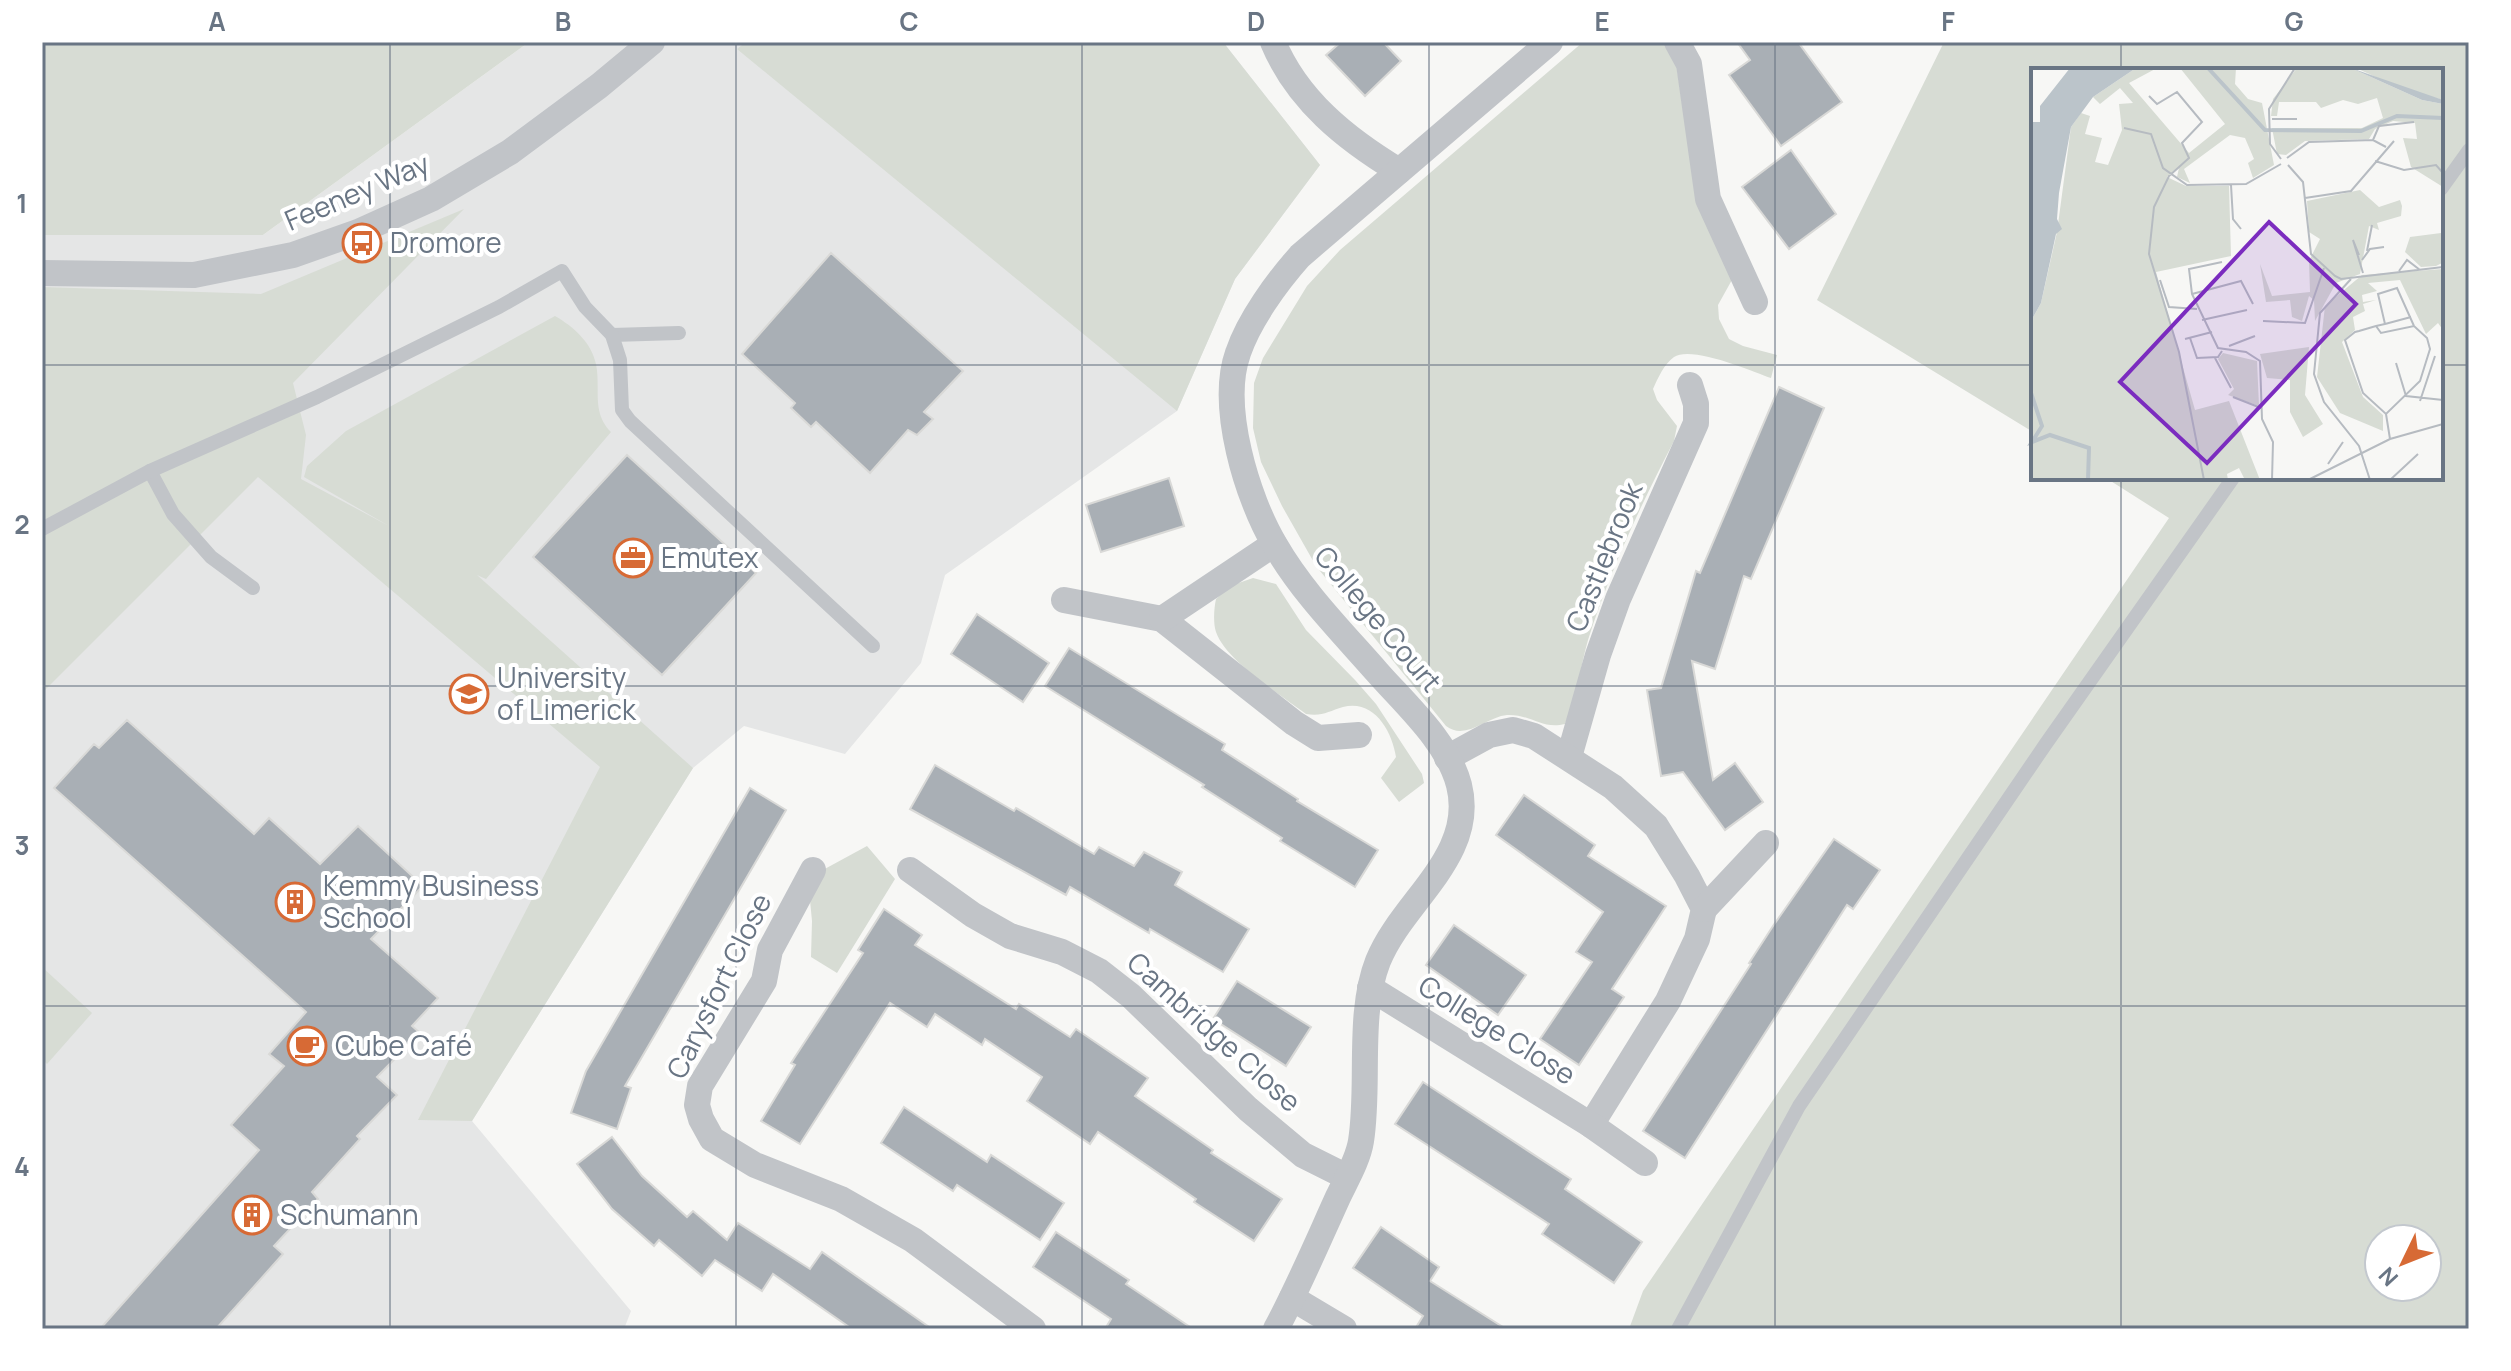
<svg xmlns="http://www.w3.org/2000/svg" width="2511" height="1371" viewBox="0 0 2511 1371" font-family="Manrope,sans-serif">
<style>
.built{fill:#e5e6e6}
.green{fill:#d7dcd4;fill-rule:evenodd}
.building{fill:#a9afb5;stroke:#d9d9d7;stroke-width:2}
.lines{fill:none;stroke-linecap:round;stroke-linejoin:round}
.lane{stroke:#c1c4c8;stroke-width:14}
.street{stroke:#c1c4c8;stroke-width:26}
.grid{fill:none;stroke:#697584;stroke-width:2;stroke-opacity:0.55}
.labels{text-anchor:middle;stroke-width:8;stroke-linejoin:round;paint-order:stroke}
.street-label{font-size:28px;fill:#697584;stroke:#fff}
.poi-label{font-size:28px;fill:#697584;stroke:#fff;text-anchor:start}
.inset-river{fill:none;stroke:#bbc4ca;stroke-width:4}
.inset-road{fill:none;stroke:#b6bbc1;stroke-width:2}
.view{fill:#7b2cbf;fill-opacity:0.15;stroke:#7b2cbf;stroke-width:4}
.inset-edge{fill:none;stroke:#697584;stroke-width:4}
.neatline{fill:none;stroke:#697584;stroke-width:3}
.grid-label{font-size:26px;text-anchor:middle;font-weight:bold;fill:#697584}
</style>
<rect width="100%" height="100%" fill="#f7f7f5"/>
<polygon class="built" points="529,42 1223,42 1320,165 1235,279 1177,411 945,575 921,663 845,754 744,726 693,768 472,1121 631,1311 624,1329 42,1329 42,235 263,235"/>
<g class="green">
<polygon points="42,42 529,42 263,235 42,235"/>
<polygon points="746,42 1223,42 1320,165 1235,279 1177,411 737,49"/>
<path d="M 1583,42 L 1668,42 L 1675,55 L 1696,198 L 1733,278 L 1718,305 L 1719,319 L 1729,339 L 1743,346 L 1777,355 L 1771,378 C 1752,371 1691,345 1674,357 C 1664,364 1658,378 1653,389 L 1657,400 L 1677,426 L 1674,441 C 1640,506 1610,571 1588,640 C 1580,668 1577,698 1565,724 C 1542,730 1531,714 1507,715 C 1486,717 1466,741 1446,726 L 1316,566 L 1282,506 L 1261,462 L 1253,428 L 1254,383 L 1263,358 L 1307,286 L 1340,250 Z"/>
<path d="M 1944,42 L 2469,42 L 2469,1329 L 1629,1329 L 1643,1291 L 2169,518 L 2106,478 L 2441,478 L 2441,70 L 2033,70 L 2033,432 L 1817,300 ZM 2379,1239 L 2427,1239 L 2427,1287 L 2379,1287 Z"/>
<path d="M 464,209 L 293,383 L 306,435 L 301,479 L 389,526 L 304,477 L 307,466 L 346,431 L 555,316 C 574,327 591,342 596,364 C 601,389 591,412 611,432 L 486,579 L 477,575 L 693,768 L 472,1121 L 418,1120 L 600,767 L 258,477 L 42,693 L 42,287 L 261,294 Z"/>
<path d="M 1253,578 L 1276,584 L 1306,630 L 1355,680 L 1376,704 L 1422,774 L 1424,783 L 1399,802 L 1381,778 L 1396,757 C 1392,731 1374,699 1343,707 C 1329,711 1322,717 1306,714 C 1281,695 1226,661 1216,632 C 1213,623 1214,608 1216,599 L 1230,586 Z"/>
<polygon points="867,846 895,879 837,973 811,957 812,921 809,890 821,871"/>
<polygon points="42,967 92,1013 47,1064 42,1059"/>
</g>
<g class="building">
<polygon points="1341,42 1383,42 1401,61 1365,96 1326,55"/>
<polygon points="1737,42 1798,42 1842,102 1781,146 1729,75 1750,60"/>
<polygon points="1791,150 1836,214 1789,249 1742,187"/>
<polygon points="831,253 963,371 924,412 933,419 917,435 908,430 870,473 816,422 811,427 791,408 795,403 742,354"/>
<polygon points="1779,387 1824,408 1751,579 1744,576 1715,669 1692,661 1713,780 1735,763 1763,802 1725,830 1683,772 1661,776 1647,690 1661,688 1696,571 1700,573"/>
<polygon points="627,455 756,573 662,675 533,557"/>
<polygon points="1169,478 1184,526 1101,552 1086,505"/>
<polygon points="977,614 1049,663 1023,702 951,654"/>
<polygon points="1069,648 1225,744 1222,750 1298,799 1297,801 1378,850 1355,887 1280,841 1282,838 1202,787 1204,785 1045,686"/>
<polygon points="127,720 254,834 269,818 320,864 358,826 423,886 371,939 438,998 412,1026 420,1033 377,1077 397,1095 357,1136 360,1139 312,1192 318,1199 274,1246 283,1254 216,1329 100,1329 259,1150 231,1125 284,1066 269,1054 306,1012 54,788 94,744 99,748"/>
<polygon points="935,765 1014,811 1016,808 1094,854 1099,847 1134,866 1144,852 1182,872 1175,885 1249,929 1223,972 1150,929 1149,933 1070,887 1066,895 910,809"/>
<polygon points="750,788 786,810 625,1086 631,1088 617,1129 571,1113 586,1071"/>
<polygon points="1524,795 1595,845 1588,856 1666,906 1612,989 1624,997 1579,1065 1540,1039 1592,962 1576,952 1603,912 1496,835"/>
<polygon points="1834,839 1880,870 1853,909 1847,905 1685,1158 1643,1131 1751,964 1749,963 1773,926"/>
<polygon points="884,909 922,935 915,945 1016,1009 1019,1004 1070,1037 1076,1029 1148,1078 1135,1096 1213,1150 1211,1153 1282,1199 1254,1241 1194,1202 1196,1199 1098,1132 1090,1144 1027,1101 1042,1077 985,1039 982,1045 935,1014 927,1027 890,1003 800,1144 761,1121 795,1065 791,1063 863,953 858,950"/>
<polygon points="1454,925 1526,975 1498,1015 1426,965"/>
<polygon points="1237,981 1311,1027 1286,1066 1213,1019"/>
<polygon points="1423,1082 1571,1179 1565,1189 1642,1242 1614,1283 1542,1234 1549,1224 1395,1124"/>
<polygon points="904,1107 987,1162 991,1155 1064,1203 1040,1240 957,1185 953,1191 881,1143"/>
<polygon points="612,1137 642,1176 687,1217 693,1211 727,1240 738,1223 810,1269 822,1252 932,1329 852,1329 773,1274 762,1291 715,1260 702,1276 659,1240 654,1246 612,1209 577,1164"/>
<polygon points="1381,1227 1439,1267 1430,1281 1506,1329 1415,1329 1423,1316 1353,1268"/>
<polygon points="1056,1232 1129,1280 1126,1284 1193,1329 1105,1329 1111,1319 1033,1267"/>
</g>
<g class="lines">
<g class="lane">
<polyline points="2441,189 2469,150"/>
<polyline points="612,335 679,333"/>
<polyline points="150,471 173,514 211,557 253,588"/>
<polyline points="42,529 150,471 317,397 499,307 562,271 585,307 612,335 620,360 622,410 630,421 873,646"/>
<polyline points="1678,1329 1799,1106 2045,745 2233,478"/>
</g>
<g class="street">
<path d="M 1273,42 C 1297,100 1346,139 1399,171"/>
<polyline points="1677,42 1689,64 1708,199 1755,302"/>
<polyline points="42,273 194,275 293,255 358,232 431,199 510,152 599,86 652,42"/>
<polyline points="1064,600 1162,619 1294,723 1318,738 1359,735"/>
<polyline points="1162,619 1274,544"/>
<polyline points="1569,757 1598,655 1618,599 1696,423 1696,404 1690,385"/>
<polyline points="1447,758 1489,735 1513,730 1534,736 1613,787 1656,826 1687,876 1704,909 1697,939 1668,1001 1591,1125"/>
<polyline points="813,870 770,950 764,981 700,1086 697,1105 701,1119 712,1139 755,1165 841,1199 913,1240 1033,1329"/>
<polyline points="910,870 973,915 1010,936 1062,952 1099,971 1131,996 1248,1109 1303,1155 1337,1172 1348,1174"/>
<polyline points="1704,909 1766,843"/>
<polyline points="1370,988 1591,1125 1645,1163"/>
<polyline points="1292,1298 1344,1329"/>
<path d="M 1276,1329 C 1299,1286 1318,1241 1338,1197 C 1346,1180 1358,1160 1361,1141 C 1370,1085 1357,1014 1378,961 C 1402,901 1477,856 1459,785 C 1448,742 1406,705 1377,672 C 1342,632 1302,592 1275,545 C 1247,498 1219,406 1238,353 C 1249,320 1277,282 1300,256 L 1550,42"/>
</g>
</g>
<path class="grid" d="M 390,42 L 390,1329M 736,42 L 736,1329M 1082,42 L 1082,1329M 1429,42 L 1429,1329M 1775,42 L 1775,1329M 2121,42 L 2121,70M 42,365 L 2033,365M 2441,365 L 2469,365M 2121,478 L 2121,1329M 42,686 L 2469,686M 42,1006 L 2469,1006"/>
<defs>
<symbol id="bus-ring" viewBox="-11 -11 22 22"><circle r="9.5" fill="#fff" stroke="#d76a35" stroke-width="1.5"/><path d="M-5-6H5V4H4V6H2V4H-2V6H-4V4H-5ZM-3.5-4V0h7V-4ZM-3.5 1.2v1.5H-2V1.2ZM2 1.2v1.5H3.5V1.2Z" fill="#d76a35"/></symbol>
<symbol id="office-ring" viewBox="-11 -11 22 22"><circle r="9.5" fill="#fff" stroke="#d76a35" stroke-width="1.5"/><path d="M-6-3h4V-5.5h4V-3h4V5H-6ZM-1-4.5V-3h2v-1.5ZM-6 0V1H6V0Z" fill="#d76a35"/></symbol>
<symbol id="university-ring" viewBox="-11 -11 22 22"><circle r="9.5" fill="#fff" stroke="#d76a35" stroke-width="1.5"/><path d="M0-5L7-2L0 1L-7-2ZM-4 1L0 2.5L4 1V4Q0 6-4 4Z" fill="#d76a35"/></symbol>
<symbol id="building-ring" viewBox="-11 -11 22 22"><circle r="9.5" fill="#fff" stroke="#d76a35" stroke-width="1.5"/><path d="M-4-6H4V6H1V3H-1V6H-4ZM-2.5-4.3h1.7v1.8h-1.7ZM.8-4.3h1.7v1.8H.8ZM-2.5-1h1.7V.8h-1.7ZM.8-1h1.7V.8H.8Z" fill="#d76a35"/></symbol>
<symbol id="cafe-ring" viewBox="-11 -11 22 22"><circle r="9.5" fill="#fff" stroke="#d76a35" stroke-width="1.5"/><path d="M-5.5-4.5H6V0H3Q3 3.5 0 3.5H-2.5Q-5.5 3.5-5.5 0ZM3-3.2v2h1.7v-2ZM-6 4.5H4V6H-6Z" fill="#d76a35"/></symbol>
</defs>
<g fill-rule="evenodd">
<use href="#bus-ring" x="340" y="221" width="44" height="44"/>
<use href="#office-ring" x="611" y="536" width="44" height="44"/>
<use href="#university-ring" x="447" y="672" width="44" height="44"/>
<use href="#building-ring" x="273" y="880" width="44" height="44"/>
<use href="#cafe-ring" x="285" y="1024" width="44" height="44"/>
<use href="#building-ring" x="230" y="1193" width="44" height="44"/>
</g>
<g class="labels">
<g class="street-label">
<text transform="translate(357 192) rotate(-23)" y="10">Feeney Way</text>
<text transform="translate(1604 557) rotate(-68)" y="10">Castlebrook</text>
<text transform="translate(1378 619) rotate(50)" y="10">College Court</text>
<text transform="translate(719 986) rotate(-64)" y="10">Carysfort Close</text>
<text transform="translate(1497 1030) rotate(32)" y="10">College Close</text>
<text transform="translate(1214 1032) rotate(42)" y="10">Cambridge Close</text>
</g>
<g class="poi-label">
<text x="390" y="253">Dromore</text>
<text x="661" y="568">Emutex</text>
<text x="497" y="688">University<tspan x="497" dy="32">of Limerick</tspan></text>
<text x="323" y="896">Kemmy Business<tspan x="323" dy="32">School</tspan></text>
<text x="335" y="1056">Cube Café</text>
<text x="280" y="1225">Schumann</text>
</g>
</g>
<g transform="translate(2031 68)">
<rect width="412" height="412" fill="#f7f7f5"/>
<path d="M 105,0 L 126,0 L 98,15 L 158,85 L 194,56 L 149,0 L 205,0 L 204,16 L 217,31 L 231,35 L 243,97 L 222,110 L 217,95 L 223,91 L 214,70 L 199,67 L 153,101 L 159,115 L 146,109 L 148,100 L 136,109 L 155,118 L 198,118 L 200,188 L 125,204 L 164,342 L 198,333 L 229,412 L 214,412 L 208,400 L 196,406 L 197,412 L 0,412 L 0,253 L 10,235 L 26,164 L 40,59 L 50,45 L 59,48 L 54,66 L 71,70 L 64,94 L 77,97 L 91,62 L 88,36 L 102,35 L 89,20 L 69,36 L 62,29 ZM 266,0 L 320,0 L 391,32 L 412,36 L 412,119 L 380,99 L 372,70 L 386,71 L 384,55 L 362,53 L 344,61 L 338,71 L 274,73 L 255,87 L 246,86 L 241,60 L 331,60 L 352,50 L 346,30 L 327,36 L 312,32 L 290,40 L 285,34 L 248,34 L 246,48 L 240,48 L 242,31 ZM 325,0 L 412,0 L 412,32 L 369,20 ZM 329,122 L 348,139 L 369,132 L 371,138 L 370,148 L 346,155 L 348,162 L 338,158 L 329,206 L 305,215 L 284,253 L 283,232 L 278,228 L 271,253 L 261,249 L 259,232 L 235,234 L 229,196 L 241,228 L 279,224 L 278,193 L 289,171 L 278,164 L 276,133 ZM 410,165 L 411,195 L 405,198 L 390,199 L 374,184 L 379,169 ZM 412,201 L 412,262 L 407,255 L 395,266 L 369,212 L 337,215 L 346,223 L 331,227 L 332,234 L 345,232 L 332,236 L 334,243 L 322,249 L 324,262 L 311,274 L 332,329 L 352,347 L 352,363 L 309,345 L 286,309 L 294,238 L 331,207 ZM 278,279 L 274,327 L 292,356 L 272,369 L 259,344 L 259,312 L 236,310 L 229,286 ZM 192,285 L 226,293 L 228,338 L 197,327 L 203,321 L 187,291 Z" fill="#d7dcd4"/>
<path d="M 39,0 L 105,0 L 62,29 L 40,59 L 28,125 L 26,151 L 31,161 L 25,166 L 10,235 L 0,253 L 0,54 L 9,54 L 9,38 ZM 320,0 L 412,32 L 412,36 L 391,32 Z" fill="#bbc4ca"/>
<path class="inset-river" d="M 177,0 L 234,62 L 330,63 L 366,48 L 412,50M 0,325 L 11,358 L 1,374 L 19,367 L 58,380 L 57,412"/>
<path class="inset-road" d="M 118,28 L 126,36 L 146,24 L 171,54 L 151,75 L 158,90 L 138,108 L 123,139 L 118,186 L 148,284 L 173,412M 241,51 L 266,51M 93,60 L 120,66 L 132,100 L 156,117 L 215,116 L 250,96M 342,72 L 348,58 L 383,54M 256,90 L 278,74 L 342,72 L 355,79M 250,91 L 239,76 L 238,41 L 264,0M 344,93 L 373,102 L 405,97 L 412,105M 257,97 L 272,114 L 280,186 L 304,208 L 310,211 L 412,199M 200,117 L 202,151 L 210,161M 274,130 L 320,123 L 363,73M 336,183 L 341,157M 328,187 L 322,172 L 332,205M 331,192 L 339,181 L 353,179M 191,194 L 158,201 L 161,226 L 187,280 L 215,284 L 229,293 L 231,351 L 242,374 L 241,412M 368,203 L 376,192 L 389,202M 320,211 L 289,245 L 283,306 L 293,334 L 328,378 L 339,412M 129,212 L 138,239 L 166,241M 161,226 L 210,213 L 222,236M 171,252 L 216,242M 232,253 L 274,255 L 293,200M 354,256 L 380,249M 345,258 L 350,265 L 383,258 L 396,270 L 399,281 L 389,313 L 355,346 L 332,325 L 314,272 L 324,264 L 328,263 L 345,258 L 354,256 L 347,226 L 366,220 L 383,258M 159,270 L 166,290 L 187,289 L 191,283M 154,271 L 181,264M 198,278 L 224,268M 184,290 L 200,320M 365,295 L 375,328 L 412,332M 202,329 L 230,340M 389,333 L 404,288M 355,346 L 359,371M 297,396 L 312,374M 277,412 L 359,371 L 412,356M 359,412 L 387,386"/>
<path class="view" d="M 238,154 L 325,236 L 176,395 L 89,314 Z"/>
<rect width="412" height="412" class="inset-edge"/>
</g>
<rect width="2511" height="1371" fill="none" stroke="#ffffff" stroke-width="88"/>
<g transform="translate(2403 1263) rotate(227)"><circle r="38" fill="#ffffff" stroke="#c3c8ce" stroke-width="2"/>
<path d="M0-6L14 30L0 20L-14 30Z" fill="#d76a35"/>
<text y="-12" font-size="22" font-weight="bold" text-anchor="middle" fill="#697584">N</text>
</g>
<rect x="44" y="44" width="2423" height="1283" class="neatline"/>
<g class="grid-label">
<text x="217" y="31">A</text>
<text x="563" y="31">B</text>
<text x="909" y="31">C</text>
<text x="1256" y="31">D</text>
<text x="1602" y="31">E</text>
<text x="1948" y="31">F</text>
<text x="2294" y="31">G</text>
<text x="22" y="213">1</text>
<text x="22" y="534">2</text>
<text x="22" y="855">3</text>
<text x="22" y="1176">4</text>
</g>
</svg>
